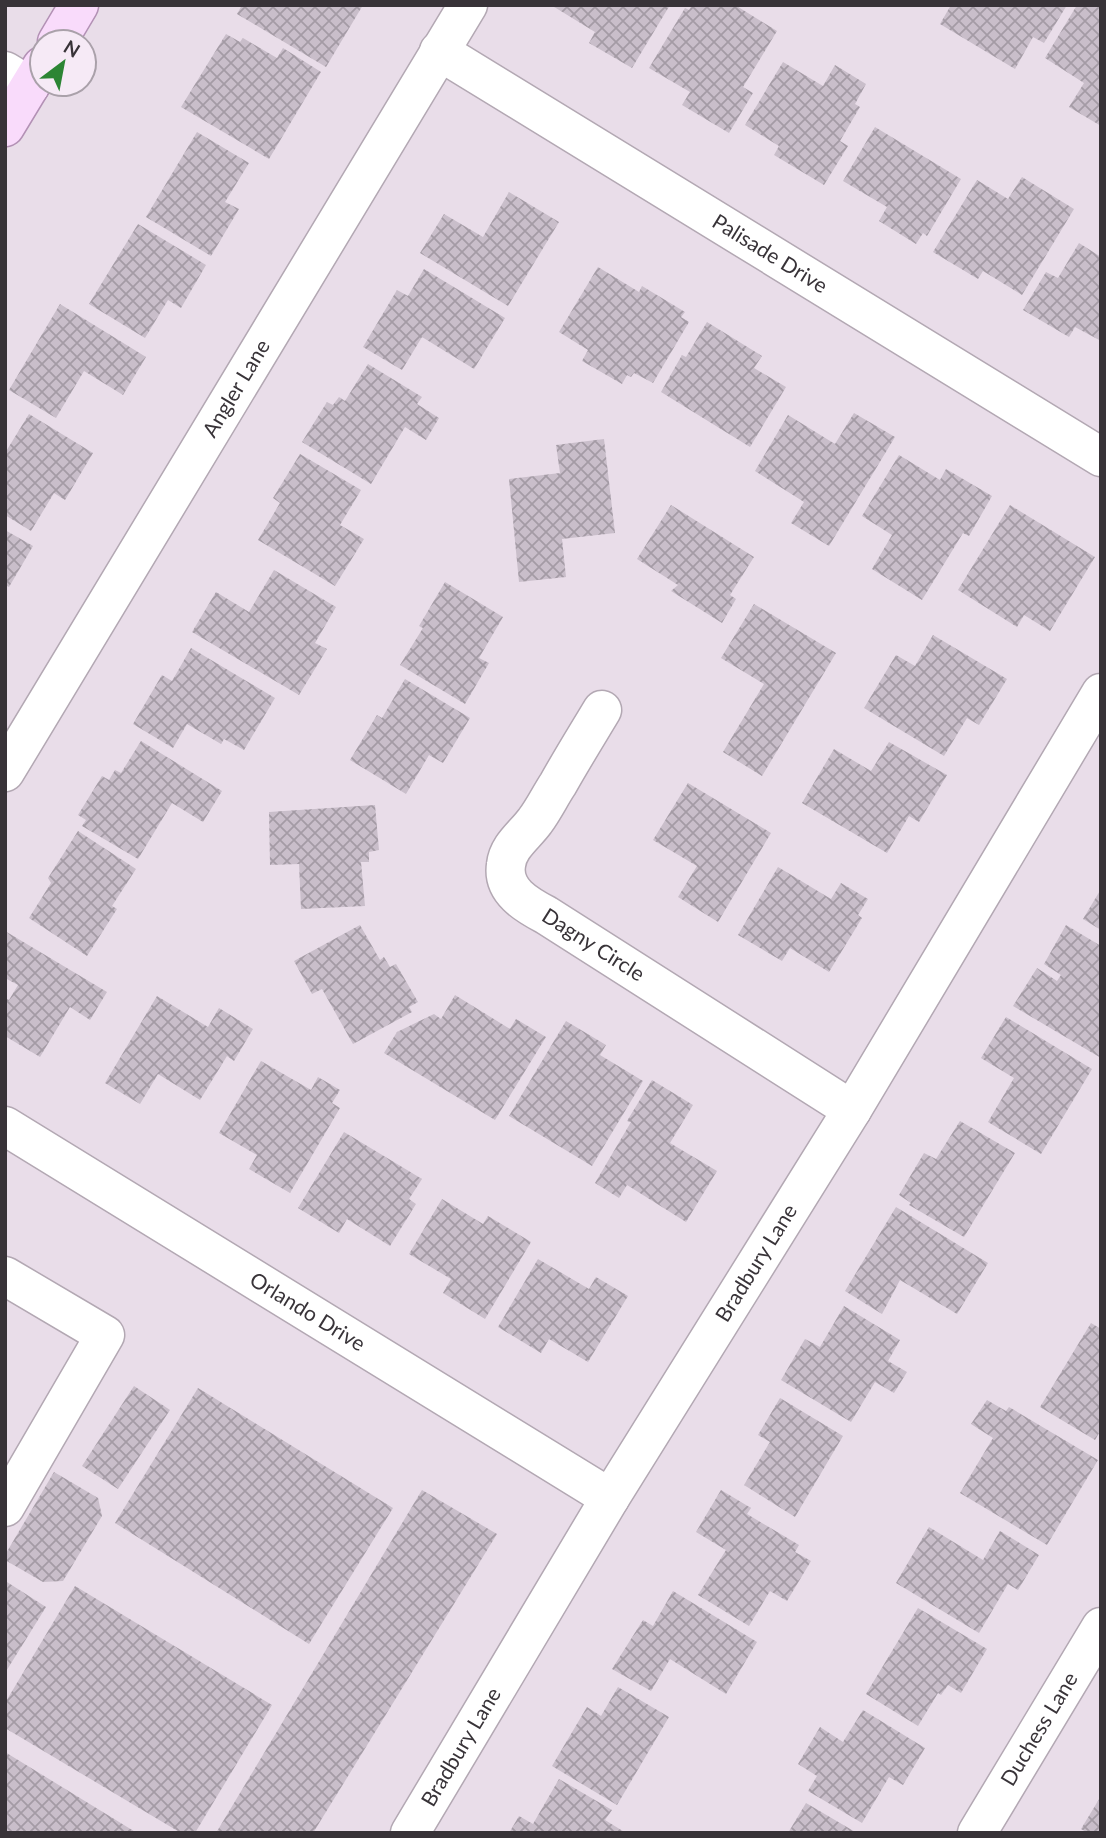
<svg xmlns="http://www.w3.org/2000/svg" width="1106" height="1838" viewBox="0 0 1106 1838" font-family="Lato,sans-serif">
<style>
.building{fill:url(#building-cross-hatch)}
.lines{fill:none;stroke-linecap:round;stroke-linejoin:round}
.minor-casing{stroke:#b3a8b3;stroke-width:41}
.major-casing{stroke:#b391b5;stroke-width:41}
.minor{stroke:#fff;stroke-width:38}
.major{stroke:#f9dbfb;stroke-width:38}
.labels{text-anchor:middle;stroke-width:5;stroke-linejoin:round;paint-order:stroke}
.street-label{font-size:21px;fill:#383338;stroke:#f6eaf6}
</style>
<defs>
<pattern id="building-cross-hatch" width="8" height="8" patternUnits="userSpaceOnUse" patternTransform="scale(1.75)"><rect width="8" height="8" fill="#c9beca"/><path d="M0 0l8 8M0 8l8-8" fill="none" stroke="#a49ba5"/></pattern>
</defs>
<rect width="100%" height="100%" fill="#e9dde9"/>
<g class="building">
<polygon points="242,5 363,5 326,67 237,14"/>
<polygon points="551,5 670,5 632,68 589,43 595,32"/>
<polygon points="692,5 735,5 777,31 743,87 753,93 729,133 682,105 690,92 649,68 685,8 689,10"/>
<polygon points="951,5 1067,5 1044,43 1033,37 1015,69 940,24"/>
<polygon points="1077,5 1101,5 1101,126 1069,107 1084,83 1045,58"/>
<polygon points="226,34 240,42 243,38 277,58 283,48 321,72 269,159 181,107"/>
<polygon points="783,62 823,86 835,65 866,84 855,104 860,107 840,141 848,146 824,185 774,155 779,146 745,125"/>
<polygon points="875,127 961,179 927,236 923,233 916,244 879,221 887,207 843,181"/>
<polygon points="197,132 249,163 225,202 239,209 211,256 146,217"/>
<polygon points="1022,177 1074,209 1022,295 983,271 978,279 933,252 977,180 1008,199"/>
<polygon points="509,192 559,222 508,306 420,253 444,214 483,237"/>
<polygon points="138,224 206,265 181,308 168,300 145,338 89,304"/>
<polygon points="1079,243 1101,257 1101,341 1075,327 1069,337 1023,310 1046,272 1058,278"/>
<polygon points="598,267 639,292 642,286 685,312 681,317 689,322 653,383 634,373 631,377 627,375 622,384 582,361 588,350 559,332"/>
<polygon points="424,269 505,318 474,369 422,337 402,370 363,347 397,290 408,296"/>
<polygon points="60,304 146,357 123,395 84,371 56,418 9,390"/>
<polygon points="707,322 762,356 754,368 786,387 750,447 661,392 682,355 686,357"/>
<polygon points="368,364 422,397 417,404 439,418 426,440 405,427 371,484 302,442 327,402 333,405 339,397 345,401"/>
<polygon points="854,413 895,437 829,546 791,523 804,502 755,471 788,415 835,444"/>
<polygon points="29,414 93,453 65,500 54,493 31,531 5,515 5,453"/>
<polygon points="604,439 615,533 562,539 566,577 519,582 509,479 560,473 556,445"/>
<polygon points="300,454 361,490 340,525 364,539 335,586 258,540 280,503 273,498"/>
<polygon points="899,455 940,480 946,469 992,496 969,536 963,533 922,600 872,569 892,535 862,516"/>
<polygon points="671,505 754,557 730,595 736,599 722,623 671,591 678,585 637,559"/>
<polygon points="1010,505 1095,557 1050,631 1024,615 1017,627 958,590"/>
<polygon points="5,530 33,546 9,587 5,585"/>
<polygon points="274,570 336,607 315,643 327,649 299,695 192,632 216,592 249,612"/>
<polygon points="445,582 503,617 479,658 489,663 465,704 400,665 423,628 419,626"/>
<polygon points="754,604 836,653 762,776 723,752 764,684 721,658"/>
<polygon points="933,635 1007,679 979,725 967,718 944,756 864,708 896,655 915,666"/>
<polygon points="191,648 275,698 244,750 224,739 221,744 187,724 173,748 133,724 162,675 172,681"/>
<polygon points="405,679 470,718 443,763 429,755 406,794 350,760 377,715 382,718"/>
<polygon points="141,741 222,791 203,822 172,803 138,859 82,826 86,820 78,815 102,776 109,780 115,770 121,773"/>
<polygon points="889,742 947,775 919,822 909,816 887,853 802,803 834,749 871,771"/>
<polygon points="688,783 771,833 718,922 678,897 697,866 653,840"/>
<polygon points="375,805 379,850 369,852 369,862 361,862 365,906 301,909 299,864 270,865 269,812"/>
<polygon points="78,831 136,869 112,906 117,909 87,956 29,918 51,883 48,878"/>
<polygon points="778,867 831,899 841,883 868,899 858,915 862,918 829,972 790,948 782,961 738,935"/>
<polygon points="1101,889 1101,930 1083,919"/>
<polygon points="360,925 380,960 384,957 390,967 396,964 418,1002 409,1007 412,1012 353,1044 322,989 312,994 294,961"/>
<polygon points="1066,925 1101,946 1101,1058 1013,1006 1037,968 1057,981 1061,975 1044,964"/>
<polygon points="5,931 107,992 90,1020 70,1007 40,1057 5,1036 5,998 9,1000 18,985 5,978"/>
<polygon points="455,995 510,1029 516,1019 546,1037 495,1120 384,1053 397,1032 434,1014 441,1019"/>
<polygon points="157,996 208,1027 219,1008 253,1029 234,1061 227,1056 200,1100 158,1074 140,1104 105,1083"/>
<polygon points="1006,1017 1092,1069 1041,1154 988,1122 1014,1078 981,1058"/>
<polygon points="566,1021 606,1045 600,1055 643,1081 592,1166 509,1116"/>
<polygon points="261,1061 311,1090 318,1077 340,1090 332,1103 340,1108 290,1193 249,1169 257,1155 219,1133"/>
<polygon points="652,1080 693,1105 670,1143 717,1171 686,1222 627,1185 619,1198 595,1183 631,1122 627,1121"/>
<polygon points="960,1121 1015,1153 964,1237 909,1205 911,1203 899,1195 924,1153 936,1159"/>
<polygon points="344,1132 422,1179 409,1199 416,1204 390,1246 347,1219 339,1233 298,1208"/>
<polygon points="442,1199 483,1224 488,1216 531,1242 485,1319 443,1293 451,1279 409,1254"/>
<polygon points="896,1207 988,1263 957,1314 900,1280 882,1314 845,1291"/>
<polygon points="538,1259 589,1289 596,1277 628,1296 588,1362 549,1339 541,1353 498,1327"/>
<polygon points="844,1306 900,1340 888,1361 907,1372 894,1393 875,1382 851,1422 781,1380 805,1339 820,1347"/>
<polygon points="1091,1323 1101,1329 1101,1430 1095,1440 1040,1407"/>
<polygon points="134,1386 170,1410 118,1489 82,1466"/>
<polygon points="198,1388 393,1508 309,1644 115,1523"/>
<polygon points="780,1398 843,1436 795,1517 744,1485 770,1442 758,1435"/>
<polygon points="987,1400 1006,1411 1009,1407 1098,1460 1047,1545 960,1493 993,1438 971,1424"/>
<polygon points="54,1472 98,1498 102,1516 63,1581 43,1582 5,1560 5,1555"/>
<polygon points="422,1490 497,1534 313,1833 216,1833"/>
<polygon points="721,1490 751,1508 747,1514 799,1545 795,1552 811,1561 787,1601 770,1591 749,1626 698,1595 726,1550 696,1532"/>
<polygon points="929,1527 983,1560 1000,1531 1039,1555 1018,1590 1008,1584 979,1633 896,1583"/>
<polygon points="7,1582 46,1607 5,1673 5,1586"/>
<polygon points="75,1586 272,1705 195,1833 181,1833 5,1728 5,1703"/>
<polygon points="673,1591 757,1642 726,1694 670,1659 651,1691 612,1669 643,1620 653,1626"/>
<polygon points="918,1608 987,1649 961,1693 948,1685 941,1695 938,1693 918,1726 866,1694"/>
<polygon points="618,1687 669,1717 617,1805 552,1766 587,1707 601,1716"/>
<polygon points="863,1710 925,1748 903,1785 889,1777 862,1823 808,1791 817,1776 798,1764 820,1727 843,1742"/>
<polygon points="5,1752 137,1833 5,1833"/>
<polygon points="559,1779 612,1810 605,1820 626,1833 509,1833 519,1816 533,1824"/>
<polygon points="1101,1796 1101,1833 1088,1833 1081,1829"/>
<polygon points="806,1803 857,1833 788,1833"/>
</g>
<g class="lines">
<defs>
<g id="minor">
<path id="s1" d="M 439,51 L 1101,457"/>
<polyline points="5,71 30,86"/>
<path id="s2" d="M 602,710 C 587,735 572,759 558,784 C 550,796 544,809 535,821 C 525,835 508,846 506,865 C 502,891 527,905 546,915 L 852,1110"/>
<path id="s3" d="M 5,772 L 468,5"/>
<path id="s4" d="M 5,1126 L 610,1498"/>
<polyline points="5,1276 105,1335 5,1507"/>
<path id="s5" d="M 410,1833 L 610,1498 L 852,1110 L 1101,693"/>
<path id="s6" d="M 977,1833 L 1101,1627"/>
</g>
<g id="major">
<polyline points="57,42 79,5"/>
<polyline points="5,127 42,66"/>
</g>
</defs>
<use href="#minor" class="minor-casing"/>
<use href="#major" class="major-casing"/>
<use href="#minor" class="minor"/>
<use href="#major" class="major"/>
</g>
<g class="labels">
<g class="street-label">
<text dy="7" stroke="none"><textPath href="#s1" startOffset="388">Palisade Drive</textPath></text>
<text dy="7" stroke="none"><textPath href="#s3" startOffset="448">Angler Lane</textPath></text>
<text dy="7" stroke="none"><textPath href="#s2" startOffset="308">Dagny Circle</textPath></text>
<text dy="7" stroke="none"><textPath href="#s5" startOffset="667">Bradbury Lane</textPath></text>
<text dy="7" stroke="none"><textPath href="#s4" startOffset="355">Orlando Drive</textPath></text>
<text dy="7" stroke="none"><textPath href="#s6" startOffset="121">Duchess Lane</textPath></text>
<text dy="7" stroke="none"><textPath href="#s5" startOffset="100">Bradbury Lane</textPath></text>
</g>
</g>
<rect width="1106" height="1838" fill="none" stroke="#383338" stroke-width="14"/>
<g transform="translate(63 63) rotate(32)"><circle r="33" fill="#f6eaf6" stroke="#aaa1aa" stroke-width="2"/>
<path d="M0-5L12 26L0 18L-12 26Z" fill="#2c8534"/>
<text y="-10" font-size="19" font-weight="bold" text-anchor="middle" fill="#383338">N</text>
</g>
</svg>
